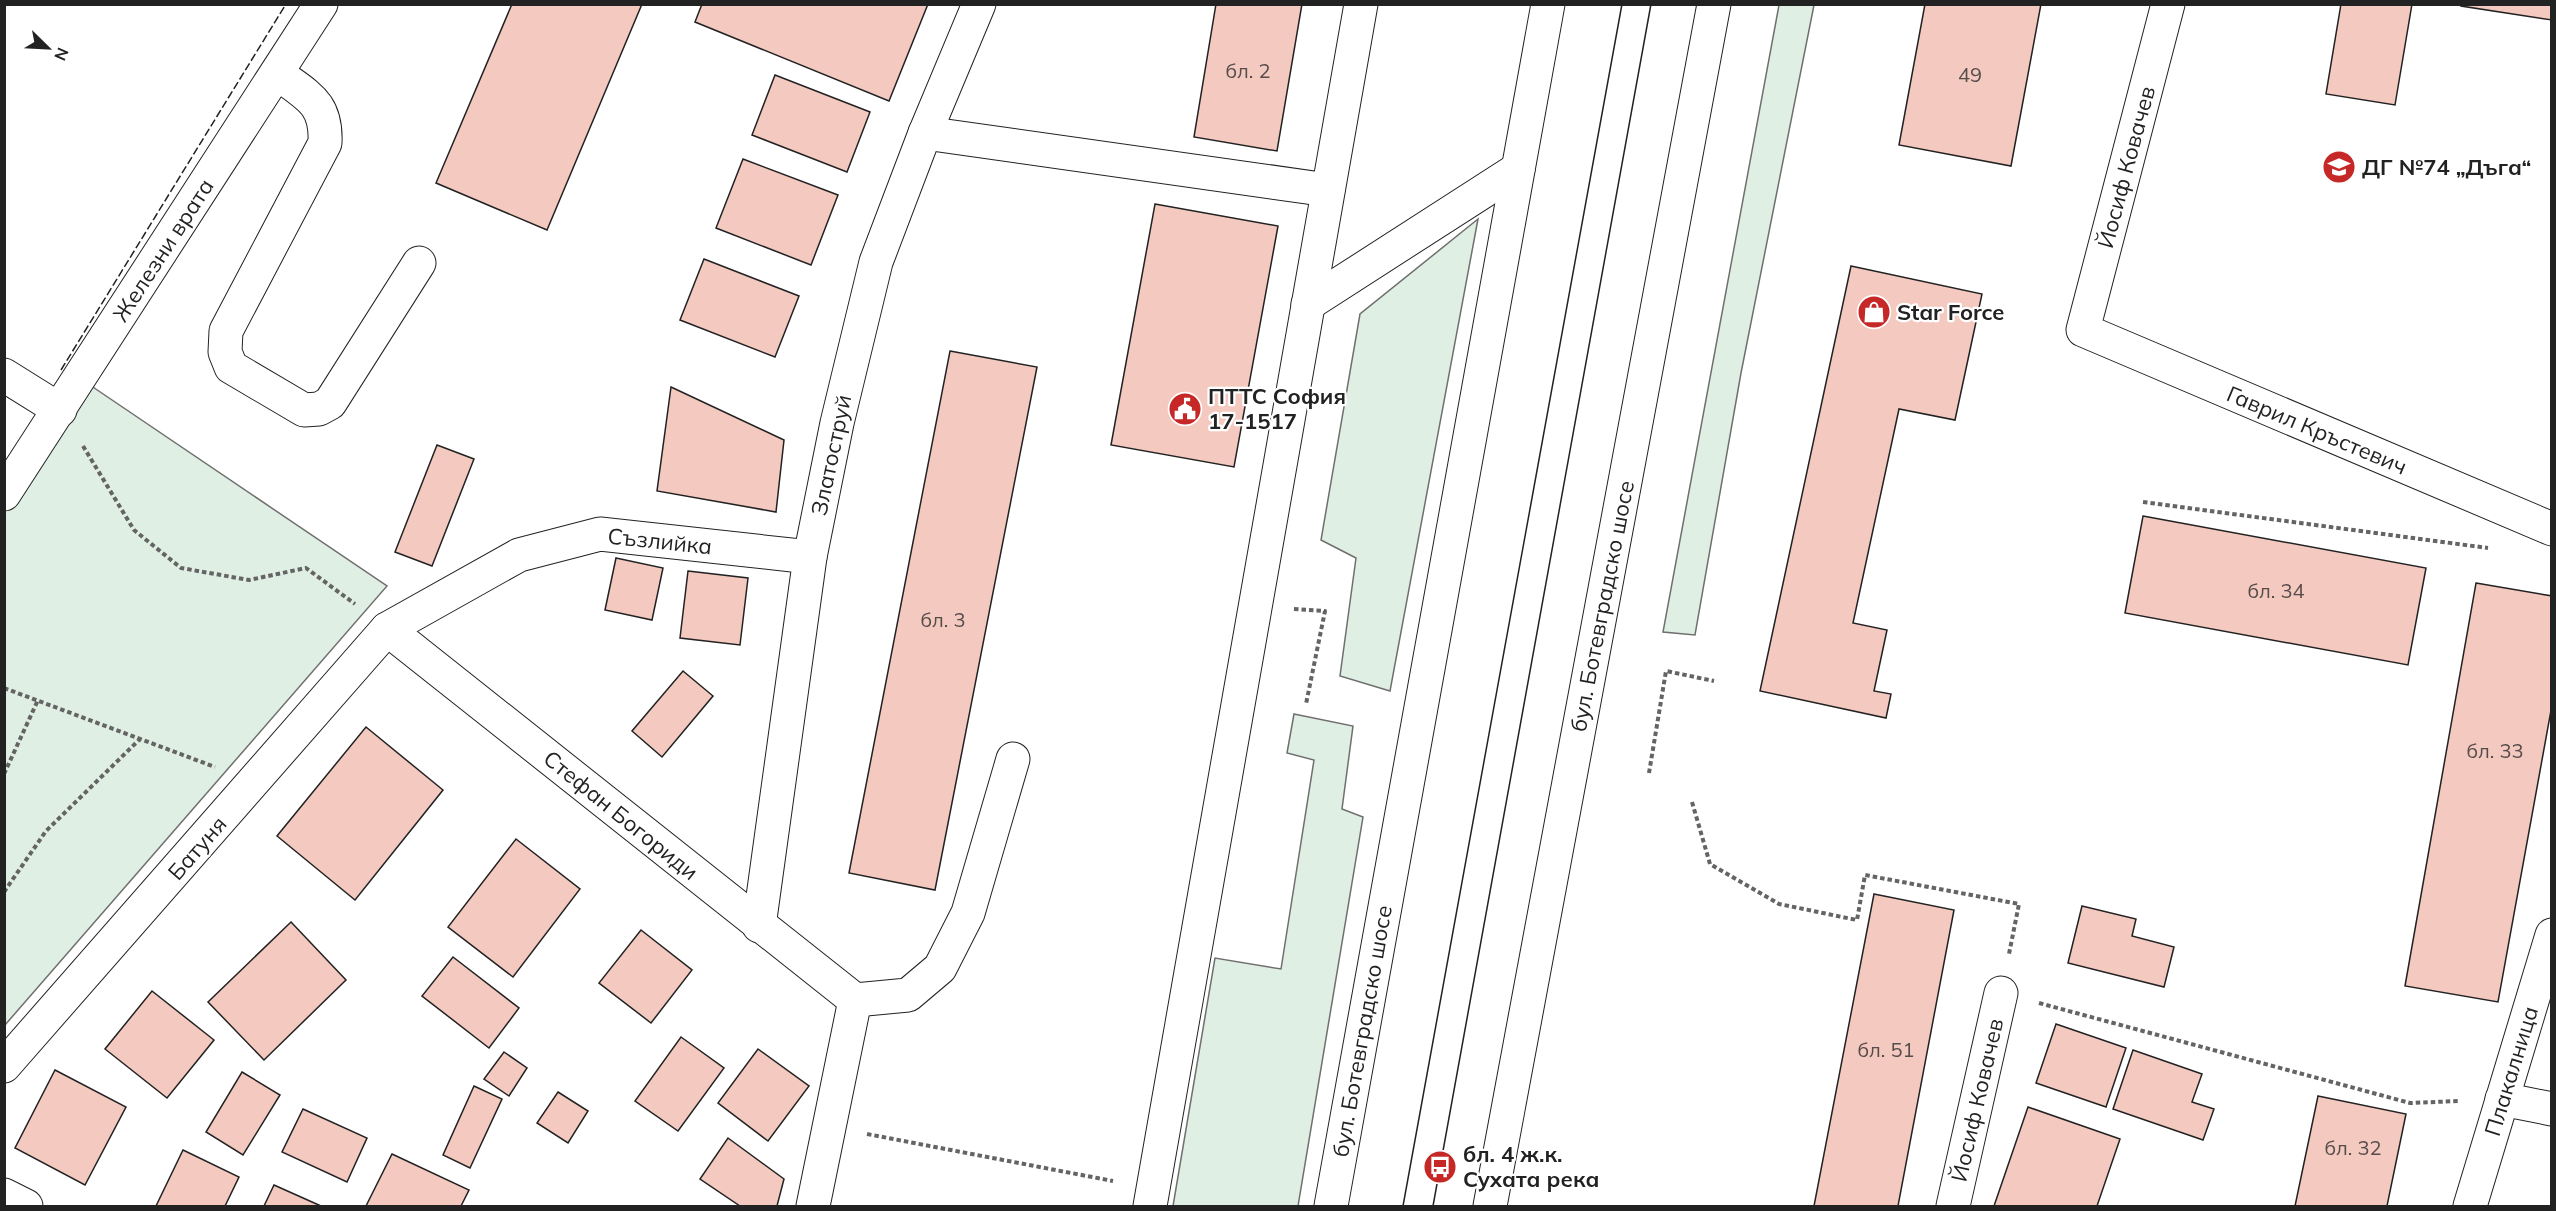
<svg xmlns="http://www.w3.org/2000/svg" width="2556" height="1211" viewBox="0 0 2556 1211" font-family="Mulish,sans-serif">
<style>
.green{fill:#e0efe3;stroke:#6f6f6f;stroke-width:1.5}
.building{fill:#f3c9c0;stroke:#222;stroke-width:1.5}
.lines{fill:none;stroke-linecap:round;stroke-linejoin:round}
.minor-casing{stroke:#222;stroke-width:35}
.major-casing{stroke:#222;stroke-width:35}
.path{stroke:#646464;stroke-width:4;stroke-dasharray:4.5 3;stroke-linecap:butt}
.minor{stroke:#fff;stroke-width:33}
.major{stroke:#fff;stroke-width:33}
.tram{stroke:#222;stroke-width:1.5}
.fence{stroke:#222;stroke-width:1.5;stroke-dasharray:8 3;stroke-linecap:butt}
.labels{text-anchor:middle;stroke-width:4.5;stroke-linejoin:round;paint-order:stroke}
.number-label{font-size:20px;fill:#564c4a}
.street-label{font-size:22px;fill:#222;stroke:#fff}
.poi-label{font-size:22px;font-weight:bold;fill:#222;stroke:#fff;text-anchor:start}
</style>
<rect width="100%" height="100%" fill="#fff"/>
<g class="green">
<polygon points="1779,5 1814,5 1741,373 1695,635 1663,632"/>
<polygon points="1478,219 1390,691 1340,676 1356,558 1321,540 1360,314"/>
<polygon points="81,379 387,586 5,1025 5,494"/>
<polygon points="1294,714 1353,726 1342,809 1363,817 1298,1206 1173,1206 1215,958 1281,969 1314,760 1287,753"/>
</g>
<g class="building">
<polygon points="512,4 642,4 547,230 436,183"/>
<polygon points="702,4 928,4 889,101 695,22"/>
<polygon points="1216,4 1302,4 1277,151 1194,137"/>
<polygon points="1925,4 2041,4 2011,166 1899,145"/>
<polygon points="2341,4 2412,4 2395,105 2326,94"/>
<polygon points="2461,4 2552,4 2552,20 2461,6"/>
<polygon points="775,75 870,112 847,172 752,135"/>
<polygon points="743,159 838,195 811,265 716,228"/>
<polygon points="1155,204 1278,226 1234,467 1111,445"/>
<polygon points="704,259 799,296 775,357 680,320"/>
<polygon points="1851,266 1982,294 1955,420 1899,409 1853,623 1887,630 1874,691 1891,694 1886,718 1760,691"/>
<polygon points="950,351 1037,367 935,890 849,873"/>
<polygon points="671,387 784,440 776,512 657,491"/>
<polygon points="437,445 474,459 432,566 395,552"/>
<polygon points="2143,516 2426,568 2408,665 2125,613"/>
<polygon points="616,558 663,568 652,620 605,610"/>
<polygon points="688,571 748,578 740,645 680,638"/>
<polygon points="2476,583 2552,596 2552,705 2498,1002 2405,986"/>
<polygon points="683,671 713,696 662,757 632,731"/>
<polygon points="366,727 443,790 355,900 277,836"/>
<polygon points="516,839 580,889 513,977 448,927"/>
<polygon points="1874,894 1954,910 1898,1206 1814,1206"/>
<polygon points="2082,906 2136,919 2132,936 2174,947 2164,987 2068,963"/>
<polygon points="291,922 346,980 264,1060 208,1002"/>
<polygon points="641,930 692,970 651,1023 599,983"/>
<polygon points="453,957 519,1008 489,1048 422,996"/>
<polygon points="152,991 214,1040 167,1098 105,1049"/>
<polygon points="2056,1024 2126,1048 2106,1107 2036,1083"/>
<polygon points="681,1037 724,1068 678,1131 635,1101"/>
<polygon points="758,1049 809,1086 768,1141 718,1103"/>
<polygon points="2133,1050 2202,1074 2192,1102 2214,1109 2203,1140 2113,1109"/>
<polygon points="504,1052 527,1068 509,1096 484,1079"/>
<polygon points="55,1070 126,1107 85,1185 15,1148"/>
<polygon points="242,1072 280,1095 243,1155 206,1132"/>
<polygon points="474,1086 502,1099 470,1168 443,1155"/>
<polygon points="558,1092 588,1111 568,1143 537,1123"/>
<polygon points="2318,1096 2406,1114 2387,1206 2295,1206"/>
<polygon points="2028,1107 2120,1139 2097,1206 1994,1206"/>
<polygon points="303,1109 367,1138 347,1182 282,1152"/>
<polygon points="728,1138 784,1179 777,1206 740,1206 700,1179"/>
<polygon points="183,1150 239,1177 225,1206 156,1206"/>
<polygon points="392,1154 469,1190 461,1206 366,1206"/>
<polygon points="274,1185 321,1206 264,1206"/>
</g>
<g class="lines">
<defs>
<g id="minor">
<polyline points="2168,4 2083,330 2552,529"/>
<path d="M 277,73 C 307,96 327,102 325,143 L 226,331 L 225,352 L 231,367 L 304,410 L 319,409 L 330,403 L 419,263"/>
<polyline points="925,133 1328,190"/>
<polyline points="1308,304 1518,169"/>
<polyline points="4,375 60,410"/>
<polyline points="4,494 321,4"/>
<polyline points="387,629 855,1000"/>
<polyline points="759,926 810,557 837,423 876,262 925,133 979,4"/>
<polyline points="855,1000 908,995 940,968 968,913 1013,759"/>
<polyline points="4,1066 387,629 519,555 600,534 810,557"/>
<polyline points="2502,1099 2552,1109"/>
<polyline points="4,1195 26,1206"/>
<polyline points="813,1206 855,1000"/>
<polyline points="1150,1206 1361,4"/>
<polyline points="1953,1206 2001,993"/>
<polyline points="2470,1206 2552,935"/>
</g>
<g id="major">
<polyline points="1331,1206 1548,4"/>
<polyline points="1490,1206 1714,4"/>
</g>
</defs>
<use href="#minor" class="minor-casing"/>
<use href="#major" class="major-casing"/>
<g class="path">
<polyline points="83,446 134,530 181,568 249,580 306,568 355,604"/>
<polyline points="2143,502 2488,548"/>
<polyline points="1294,609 1325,611 1306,704"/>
<polyline points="4,688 215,767"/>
<polyline points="1649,773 1666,671 1714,681"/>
<polyline points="4,774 38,700"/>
<polyline points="1692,802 1710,864 1779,904 1857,920 1865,875 2019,904 2009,954"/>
<polyline points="4,892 46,831 140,739"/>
<polyline points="2039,1003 2410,1103 2459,1101"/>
<polyline points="867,1134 1113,1181"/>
</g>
<use href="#minor" class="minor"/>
<use href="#major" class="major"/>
<g class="tram">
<polyline points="1403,1206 1622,4"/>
<polyline points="1433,1206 1651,4"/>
</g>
<polyline class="fence" points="61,370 286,4"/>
</g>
<defs>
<symbol id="school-disc" viewBox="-11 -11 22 22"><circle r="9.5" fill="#c62828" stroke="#fff"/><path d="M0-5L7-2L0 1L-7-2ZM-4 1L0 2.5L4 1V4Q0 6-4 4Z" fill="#fff"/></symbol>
<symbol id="shop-disc" viewBox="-11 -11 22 22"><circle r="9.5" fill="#c62828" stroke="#fff"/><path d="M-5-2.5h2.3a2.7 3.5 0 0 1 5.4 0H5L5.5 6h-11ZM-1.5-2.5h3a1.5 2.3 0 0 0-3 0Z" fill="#fff"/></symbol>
<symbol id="civic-disc" viewBox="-11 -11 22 22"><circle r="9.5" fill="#c62828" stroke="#fff"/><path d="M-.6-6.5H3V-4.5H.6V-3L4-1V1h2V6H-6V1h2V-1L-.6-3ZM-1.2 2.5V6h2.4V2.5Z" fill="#fff"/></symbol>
<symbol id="bus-disc" viewBox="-11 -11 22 22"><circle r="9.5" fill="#c62828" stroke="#fff"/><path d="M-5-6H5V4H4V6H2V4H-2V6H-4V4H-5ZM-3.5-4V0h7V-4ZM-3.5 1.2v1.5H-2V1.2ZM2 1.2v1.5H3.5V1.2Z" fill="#fff"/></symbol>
</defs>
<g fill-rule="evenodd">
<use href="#school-disc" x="2320" y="148" width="38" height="38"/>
<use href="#shop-disc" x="1855" y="293" width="38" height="38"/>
<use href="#civic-disc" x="1166" y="390" width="38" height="38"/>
<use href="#bus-disc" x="1421" y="1148" width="38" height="38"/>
</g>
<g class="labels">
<g class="number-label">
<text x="1248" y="78">бл. 2</text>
<text x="1970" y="82">49</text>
<text x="2276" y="598">бл. 34</text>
<text x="943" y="627">бл. 3</text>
<text x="2495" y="758">бл. 33</text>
<text x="1886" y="1057">бл. 51</text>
<text x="2353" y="1155">бл. 32</text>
</g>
<g class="street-label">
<text transform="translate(2126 167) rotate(-75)" y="8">Йосиф Ковачев</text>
<text transform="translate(163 250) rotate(-57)" y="8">Железни врата</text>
<text transform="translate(2317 430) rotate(23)" y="8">Гаврил Кръстевич</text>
<text transform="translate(831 455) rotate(-78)" y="8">Златоструй</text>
<text transform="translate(660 541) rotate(6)" y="8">Съзлийка</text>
<text transform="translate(1602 606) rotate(-79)" y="8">бул. Ботевградско шосе</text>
<text transform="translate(621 815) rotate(39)" y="8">Стефан Богориди</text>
<text transform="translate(197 848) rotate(-49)" y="8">Батуня</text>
<text transform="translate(1362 1031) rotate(-80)" y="8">бул. Ботевградско шосе</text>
<text transform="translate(2511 1071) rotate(-73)" y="8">Плакалница</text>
<text transform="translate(1977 1100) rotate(-77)" y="8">Йосиф Ковачев</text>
</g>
<g class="poi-label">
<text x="2362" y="175">ДГ №74 „Дъга“</text>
<text x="1897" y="320">Star Force</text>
<text x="1208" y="404">ПТТС София<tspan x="1208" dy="25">17-1517</tspan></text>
<text x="1463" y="1162">бл. 4 ж.к.<tspan x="1463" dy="25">Сухата река</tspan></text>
</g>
</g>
<rect width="2556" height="1211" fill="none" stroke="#222222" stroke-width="12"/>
<g transform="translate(48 48) rotate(114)" stroke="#ffffff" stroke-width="4.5" paint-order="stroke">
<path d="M0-4.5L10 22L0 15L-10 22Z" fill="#222222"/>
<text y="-9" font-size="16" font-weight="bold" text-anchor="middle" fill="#222222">N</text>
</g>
</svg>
